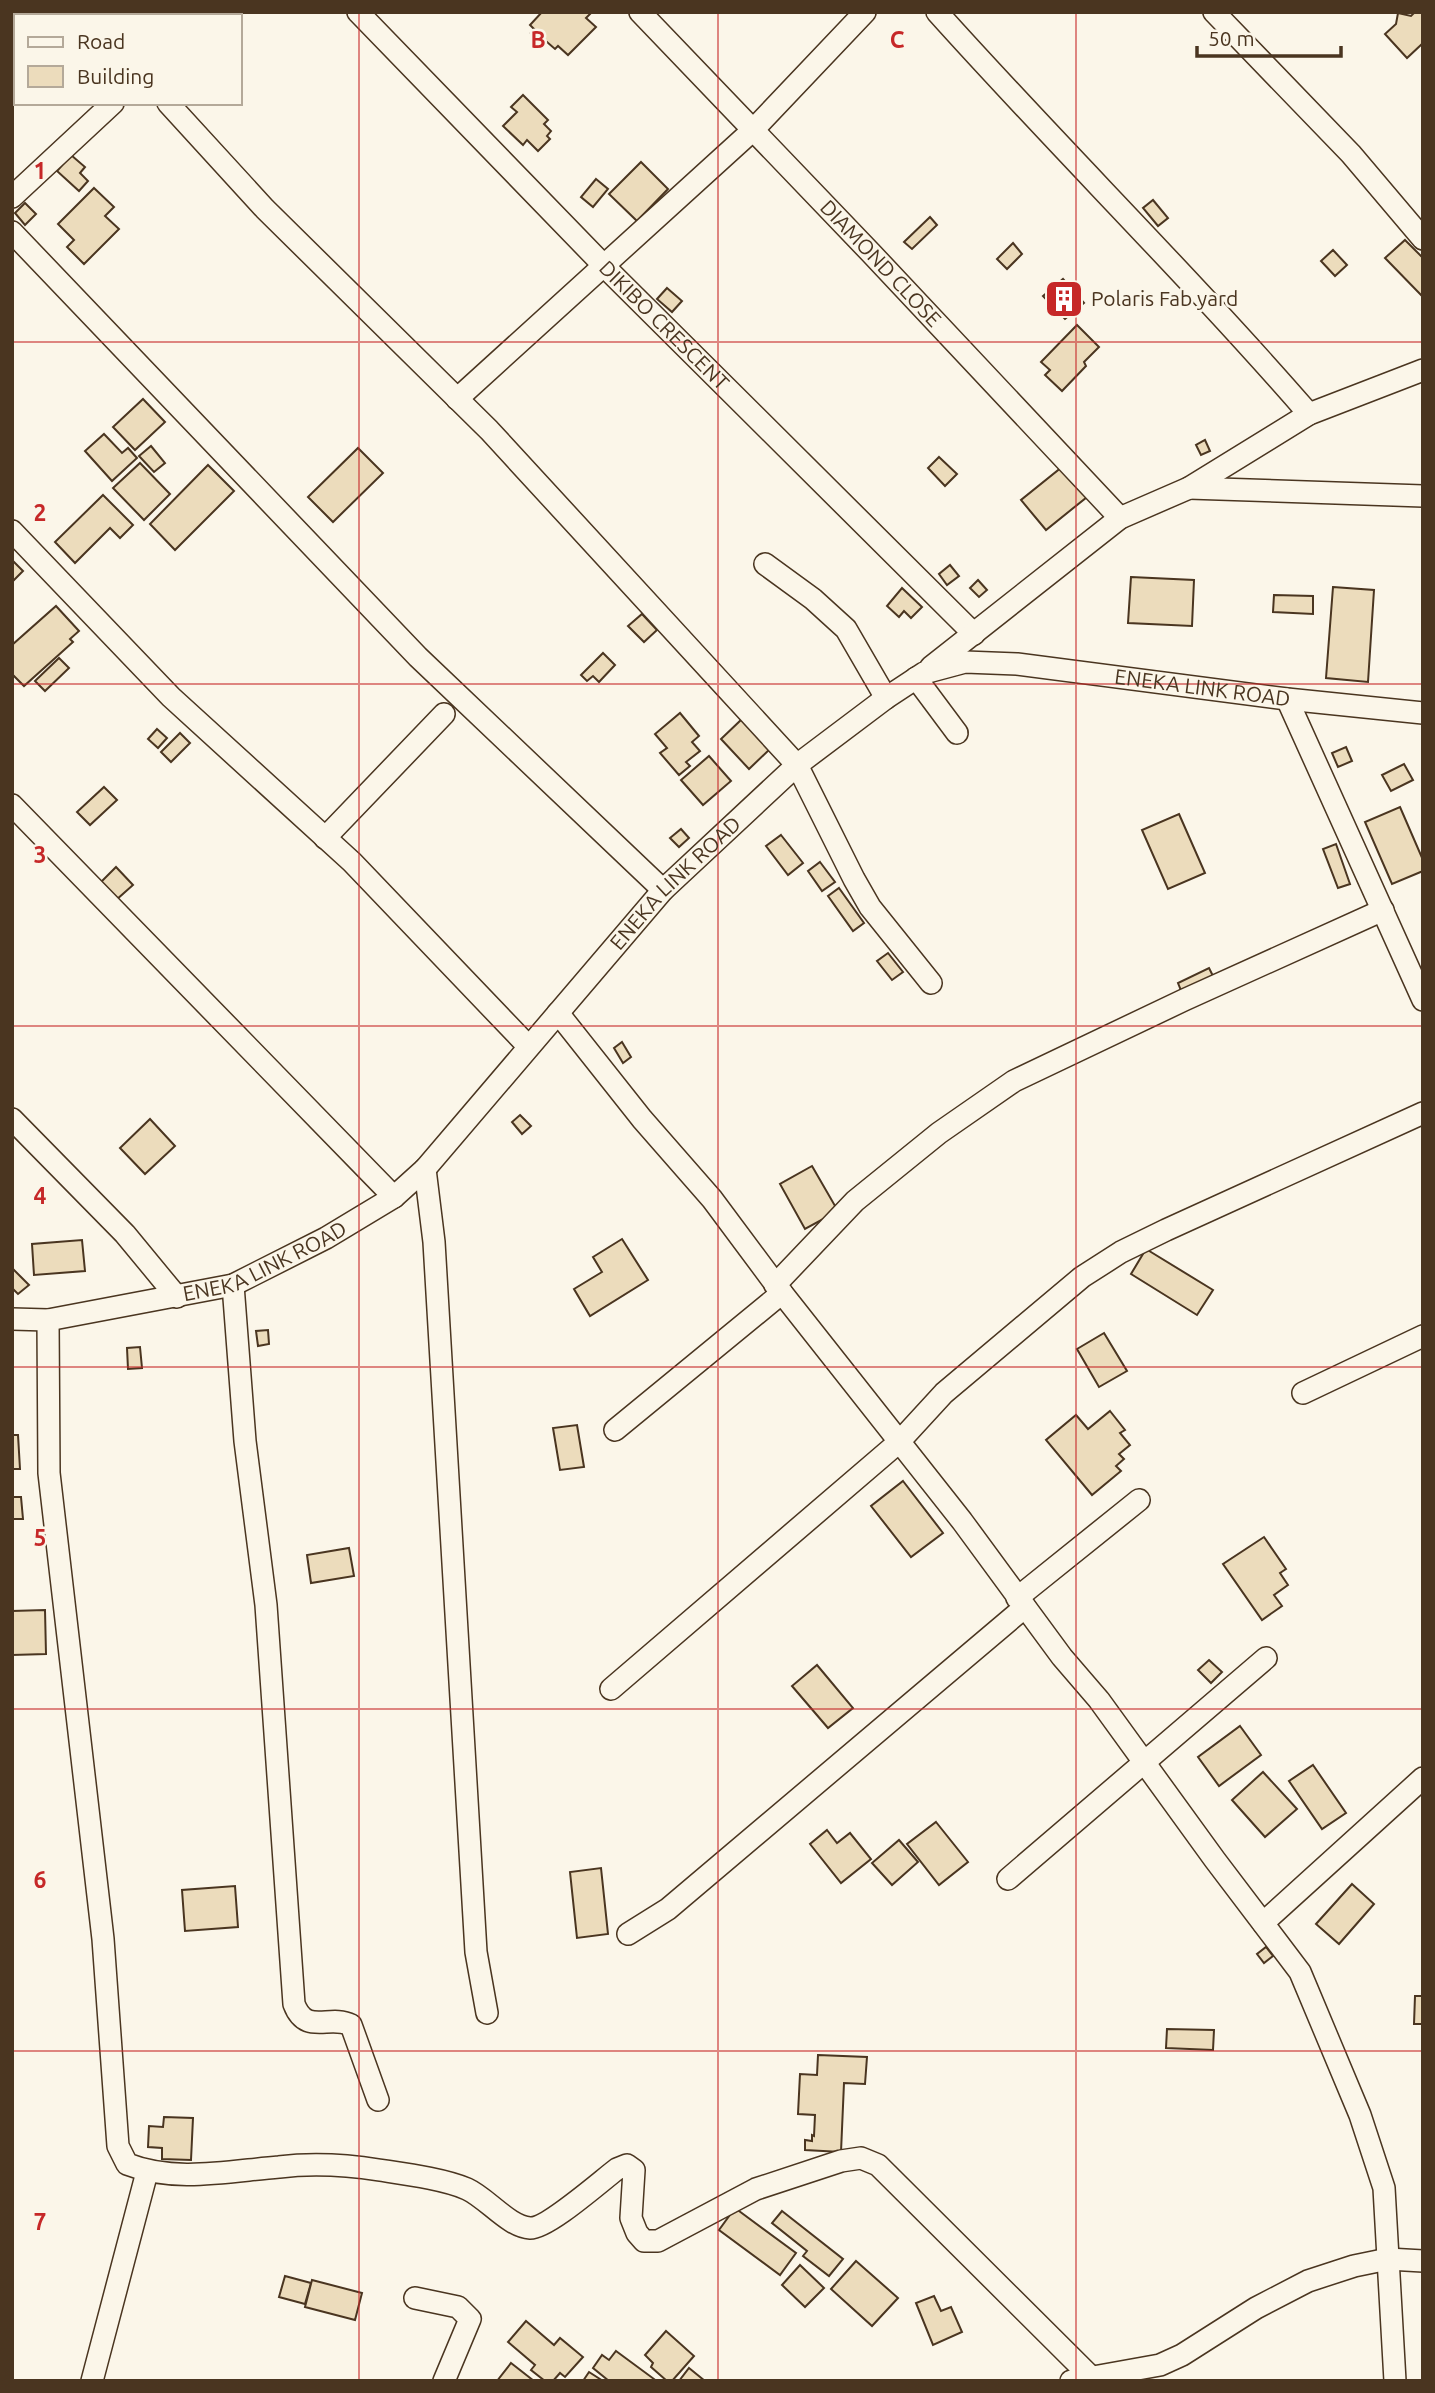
<svg xmlns="http://www.w3.org/2000/svg" width="1435" height="2393" viewBox="0 0 1435 2393" font-family="Ubuntu,sans-serif">
<style>
.building{fill:#ecdcbc;stroke:#4a3520;stroke-width:2}
.lines{fill:none;stroke-linecap:round;stroke-linejoin:round}
.minor-casing{stroke:#4a3520;stroke-width:24}
.minor{stroke:#fbf6e9;stroke-width:21}
.grid{fill:none;stroke:#c62828;stroke-width:2;stroke-opacity:0.55}
.labels{text-anchor:middle;stroke-width:5;stroke-linejoin:round;paint-order:stroke}
.street-label{font-size:21px;fill:#4a3520;stroke:#fbf6e9}
.poi-label{font-size:21px;fill:#4a3520;stroke:#fbf6e9;text-anchor:start}
.grid-label{font-size:23px;text-anchor:middle;font-weight:bold;fill:#c62828;stroke:#fbf6e9;stroke-width:5;stroke-linejoin:round;paint-order:stroke}
</style>
<rect width="100%" height="100%" fill="#fbf6e9"/>
<g class="building">
<polygon points="542,12 592,12 586,18 596,27 568,55 558,46 555,49 547,42 543,45 531,33 535,30 530,25"/>
<polygon points="1415,12 1423,12 1423,43 1407,58 1385,34 1396,24 1398,13 1411,16"/>
<polygon points="16,57 16,95 12,91 12,60"/>
<polygon points="523,95 548,120 544,124 551,131 547,136 550,139 538,151 527,140 523,145 503,126 517,112 511,107"/>
<polygon points="71,155 85,167 80,173 88,181 79,191 57,171"/>
<polygon points="641,162 668,189 637,221 609,194"/>
<polygon points="596,179 608,189 593,207 581,197"/>
<polygon points="94,188 114,207 105,216 119,229 84,264 67,247 74,240 58,224"/>
<polygon points="1153,200 1168,218 1158,226 1143,208"/>
<polygon points="25,203 36,214 25,225 15,213"/>
<polygon points="930,217 937,225 912,249 904,242"/>
<polygon points="1405,240 1423,258 1423,297 1385,258"/>
<polygon points="1013,243 1022,254 1007,269 997,259"/>
<polygon points="1333,250 1347,265 1335,276 1321,261"/>
<polygon points="1063,279 1084,303 1065,319 1043,296"/>
<polygon points="667,288 682,301 672,312 657,299"/>
<polygon points="1077,325 1099,347 1084,362 1086,366 1062,391 1045,375 1050,370 1041,362"/>
<polygon points="143,399 165,422 135,450 113,427"/>
<polygon points="104,434 122,453 128,448 137,458 112,481 85,451"/>
<polygon points="1205,440 1210,451 1201,455 1196,445"/>
<polygon points="151,446 165,463 154,472 139,456"/>
<polygon points="358,448 383,473 333,522 308,497"/>
<polygon points="939,457 957,474 945,486 928,468"/>
<polygon points="140,463 170,494 144,520 113,488"/>
<polygon points="208,465 234,491 175,550 150,524"/>
<polygon points="1062,467 1087,497 1046,530 1021,500"/>
<polygon points="103,495 133,525 120,538 110,528 75,563 55,542"/>
<polygon points="12,560 23,571 12,582"/>
<polygon points="950,565 959,576 947,585 939,574"/>
<polygon points="1131,577 1194,580 1192,626 1128,623"/>
<polygon points="978,580 987,590 979,597 970,588"/>
<polygon points="1333,587 1374,590 1368,682 1326,678"/>
<polygon points="902,588 922,607 911,618 904,611 899,617 887,606"/>
<polygon points="1274,595 1313,596 1313,614 1273,612"/>
<polygon points="56,606 79,631 70,639 73,642 24,686 12,674 12,645"/>
<polygon points="642,614 657,630 644,642 628,626"/>
<polygon points="603,653 615,665 599,682 593,676 587,681 581,675"/>
<polygon points="59,658 69,668 45,691 35,681"/>
<polygon points="680,713 699,736 692,742 700,751 686,762 690,766 679,775 660,753 667,748 655,734"/>
<polygon points="742,719 771,748 749,769 721,739"/>
<polygon points="157,729 167,738 158,748 148,739"/>
<polygon points="180,733 190,743 171,762 161,752"/>
<polygon points="1346,747 1352,761 1338,767 1332,753"/>
<polygon points="709,756 731,781 703,805 681,780"/>
<polygon points="1404,764 1413,780 1391,791 1382,775"/>
<polygon points="104,787 117,800 90,825 77,812"/>
<polygon points="1400,807 1423,860 1423,871 1392,884 1365,822"/>
<polygon points="1179,814 1205,873 1168,889 1142,830"/>
<polygon points="681,829 689,838 679,847 670,838"/>
<polygon points="781,835 803,863 788,875 766,846"/>
<polygon points="1336,844 1350,884 1338,888 1323,849"/>
<polygon points="820,862 835,882 822,891 808,871"/>
<polygon points="116,867 133,885 116,900 100,883"/>
<polygon points="839,888 864,923 853,931 828,896"/>
<polygon points="888,953 903,972 892,980 877,961"/>
<polygon points="1209,968 1214,978 1182,993 1178,983"/>
<polygon points="622,1042 631,1057 623,1063 614,1048"/>
<polygon points="520,1115 531,1126 522,1134 512,1122"/>
<polygon points="150,1119 175,1146 145,1174 120,1148"/>
<polygon points="812,1166 838,1211 805,1229 780,1184"/>
<polygon points="622,1239 648,1280 590,1316 574,1289 602,1272 593,1257"/>
<polygon points="82,1240 85,1271 34,1275 32,1244"/>
<polygon points="1146,1249 1213,1290 1197,1315 1131,1274"/>
<polygon points="12,1268 29,1285 18,1294 12,1288"/>
<polygon points="268,1330 269,1344 258,1346 256,1331"/>
<polygon points="1104,1333 1127,1371 1099,1387 1077,1349"/>
<polygon points="140,1347 142,1368 128,1369 127,1348"/>
<polygon points="1110,1411 1125,1430 1120,1433 1130,1445 1119,1454 1124,1459 1116,1466 1121,1471 1092,1495 1046,1440 1076,1415 1088,1429"/>
<polygon points="577,1425 584,1467 560,1470 553,1428"/>
<polygon points="12,1435 18,1435 20,1469 12,1469"/>
<polygon points="903,1481 943,1533 911,1557 871,1506"/>
<polygon points="12,1497 21,1497 23,1519 13,1519 12,1530"/>
<polygon points="1264,1537 1286,1569 1280,1573 1288,1585 1274,1595 1282,1606 1262,1620 1223,1564"/>
<polygon points="349,1548 354,1576 311,1583 307,1555"/>
<polygon points="45,1610 46,1654 12,1655 12,1611"/>
<polygon points="1209,1660 1222,1672 1211,1683 1198,1670"/>
<polygon points="817,1665 853,1708 828,1728 792,1686"/>
<polygon points="1240,1726 1261,1755 1219,1786 1198,1757"/>
<polygon points="1313,1765 1346,1813 1322,1829 1289,1781"/>
<polygon points="1263,1772 1297,1809 1265,1837 1232,1800"/>
<polygon points="936,1822 968,1862 939,1885 907,1844"/>
<polygon points="827,1830 837,1843 850,1833 871,1859 841,1883 810,1844"/>
<polygon points="899,1840 918,1862 892,1885 872,1863"/>
<polygon points="601,1868 608,1934 577,1938 570,1872"/>
<polygon points="1352,1884 1374,1904 1339,1944 1316,1924"/>
<polygon points="235,1886 238,1927 185,1931 182,1890"/>
<polygon points="1266,1947 1273,1956 1264,1963 1257,1954"/>
<polygon points="1415,1996 1423,1996 1423,2024 1414,2024"/>
<polygon points="1167,2029 1214,2030 1213,2050 1166,2048"/>
<polygon points="818,2055 867,2057 865,2084 844,2083 841,2152 805,2150 805,2140 812,2141 812,2135 814,2136 815,2115 798,2114 800,2074 817,2075"/>
<polygon points="164,2117 193,2118 191,2160 162,2159 162,2148 148,2147 149,2126 163,2127"/>
<polygon points="735,2208 796,2253 780,2275 719,2230"/>
<polygon points="782,2211 843,2259 829,2276 803,2256 807,2251 772,2223"/>
<polygon points="856,2261 898,2298 872,2326 831,2289"/>
<polygon points="800,2265 824,2288 805,2307 782,2285"/>
<polygon points="285,2276 311,2283 305,2304 279,2297"/>
<polygon points="312,2280 362,2293 355,2320 305,2307"/>
<polygon points="934,2296 941,2311 951,2307 962,2332 933,2345 916,2303"/>
<polygon points="526,2321 554,2345 560,2338 583,2357 565,2377 560,2373 553,2381 545,2381 531,2370 535,2365 508,2342"/>
<polygon points="666,2331 694,2356 672,2381 667,2381 651,2367 653,2363 645,2355"/>
<polygon points="616,2351 654,2379 652,2381 609,2381 593,2368 602,2355 609,2360"/>
<polygon points="511,2363 534,2381 497,2381"/>
<polygon points="689,2368 705,2381 679,2381"/>
<polygon points="589,2372 603,2381 583,2381"/>
</g>
<g class="lines">
<defs>
<g id="minor">
<polyline points="84,12 87,16"/>
<path id="s1" d="M 358,12 L 612,274 L 974,634"/>
<path id="s2" d="M 640,12 L 871,253 L 1120,518"/>
<path d="M 937,12 C 1059,148 1189,276 1309,414"/>
<polyline points="1214,12 1351,154 1423,239"/>
<polyline points="199,16 202,12"/>
<polyline points="168,103 265,209 489,430 797,765 854,879 870,907 931,983"/>
<polyline points="12,197 113,103"/>
<polyline points="12,232 418,657 663,890"/>
<polyline points="457,399 753,130 865,12"/>
<polyline points="1189,488 1423,496"/>
<polyline points="12,531 171,697 352,862 528,1046"/>
<polyline points="765,564 813,599 846,629 886,698"/>
<polyline points="931,667 1120,518 1189,488 1309,414 1423,370"/>
<polyline points="916,678 957,733"/>
<polyline points="1287,699 1423,1000"/>
<polyline points="12,805 394,1197"/>
<polyline points="325,838 444,714"/>
<polyline points="558,1013 642,1119 712,1199 782,1293 962,1521 1062,1657 1099,1700 1215,1860 1300,1972 1360,2115 1384,2188 1395,2381"/>
<polyline points="12,1119 125,1234 177,1297"/>
<polyline points="425,1169 434,1242 476,1952 487,2013"/>
<path d="M 233,1285 L 245,1441 L 266,1605 L 294,2004 C 306,2036 329,2014 351,2025 L 378,2100"/>
<polyline points="775,1285 855,1201 939,1133 1014,1081 1184,1000 1383,910"/>
<path id="s3" d="M 12,1319 L 48,1320 L 233,1285 L 326,1238 L 394,1197 L 425,1169 L 663,890 L 797,765 L 886,698 L 924,673 L 965,662 L 1017,664 L 1287,699 L 1423,713"/>
<path d="M 48,1320 L 49,1473 L 103,1939 L 118,2146 L 127,2164 C 175,2183 229,2171 279,2167 C 312,2163 347,2165 379,2170 C 405,2174 444,2179 467,2189 C 487,2198 509,2227 530,2228 C 547,2229 601,2181 617,2169 L 627,2165 L 634,2170 L 631,2218 L 637,2233 L 644,2241 L 658,2241 L 756,2189 L 841,2161 L 861,2158 L 878,2165 L 1090,2376"/>
<polyline points="1303,1393 1423,1336"/>
<polyline points="615,1430 782,1293"/>
<polyline points="1017,1598 1139,1500"/>
<polyline points="611,1689 899,1442 944,1393 1082,1277 1121,1252 1166,1230 1423,1113"/>
<polyline points="1008,1879 1266,1658"/>
<polyline points="1263,1923 1423,1778"/>
<polyline points="628,1934 668,1909 1025,1607"/>
<polyline points="415,2298 458,2307 470,2319 444,2381"/>
<polyline points="92,2381 147,2172"/>
<polyline points="1071,2381 1160,2365 1182,2355 1256,2308 1308,2281 1354,2266 1388,2259 1423,2261"/>
</g>
</defs>
<use href="#minor" class="minor-casing"/>
<use href="#minor" class="minor"/>
</g>
<path class="grid" d="M 359,12 L 359,2381M 718,12 L 718,2381M 1076,12 L 1076,2381M 12,342 L 1423,342M 12,684 L 1423,684M 12,1026 L 1423,1026M 12,1367 L 1423,1367M 12,1709 L 1423,1709M 12,2051 L 1423,2051"/>
<defs>
<symbol id="building-square" viewBox="-11 -11 22 22"><rect x="-9" y="-9" width="18" height="18" rx="4" fill="#c62828" stroke="#fbf6e9"/><path d="M-4-6H4V6H1V3H-1V6H-4ZM-2.5-4.3h1.7v1.8h-1.7ZM.8-4.3h1.7v1.8H.8ZM-2.5-1h1.7V.8h-1.7ZM.8-1h1.7V.8H.8Z" fill="#fff"/></symbol>
</defs>
<g fill-rule="evenodd">
<use href="#building-square" x="1042" y="277" width="44" height="44"/>
</g>
<g class="labels">
<g class="street-label">
<text dy="7" stroke="none"><textPath href="#s2" startOffset="348">DIAMOND CLOSE</textPath></text>
<text dy="7" stroke="none"><textPath href="#s1" startOffset="438">DIKIBO CRESCENT</textPath></text>
<text dy="7" stroke="none"><textPath href="#s3" startOffset="1438">ENEKA LINK ROAD</textPath></text>
<text dy="7" stroke="none"><textPath href="#s3" startOffset="830">ENEKA LINK ROAD</textPath></text>
<text dy="7" stroke="none"><textPath href="#s3" startOffset="262">ENEKA LINK ROAD</textPath></text>
</g>
<g class="poi-label">
<text x="1091" y="306">Polaris Fab yard</text>
</g>
</g>
<g class="grid-label">
<text x="538" y="48">B</text>
<text x="897" y="48">C</text>
<text x="40" y="179">1</text>
<text x="40" y="521">2</text>
<text x="40" y="863">3</text>
<text x="40" y="1204">4</text>
<text x="40" y="1546">5</text>
<text x="40" y="1888">6</text>
<text x="40" y="2230">7</text>
</g>
<rect width="1435" height="2393" fill="none" stroke="#4a3520" stroke-width="28"/>
<rect x="14" y="14" width="228" height="91" fill="#fbf6e9" stroke="#b4a999" stroke-width="2"/>
<rect x="28" y="37" width="35" height="10" fill="#fbf6e9" stroke="#b4a999" stroke-width="2"/>
<text x="77" y="49" font-size="21" fill="#4a3520">Road</text>
<rect x="28" y="66" width="35" height="21" fill="#ecdcbc" stroke="#b4a999" stroke-width="2"/>
<text x="77" y="84" font-size="21" fill="#4a3520">Building</text>
<path d="M1197 46v10h144v-10" fill="none" stroke="#4a3520" stroke-width="3.5"/>
<text x="1208" y="46" font-size="21" fill="#4a3520" stroke="#fbf6e9" stroke-width="5" paint-order="stroke">50 m</text>
</svg>
